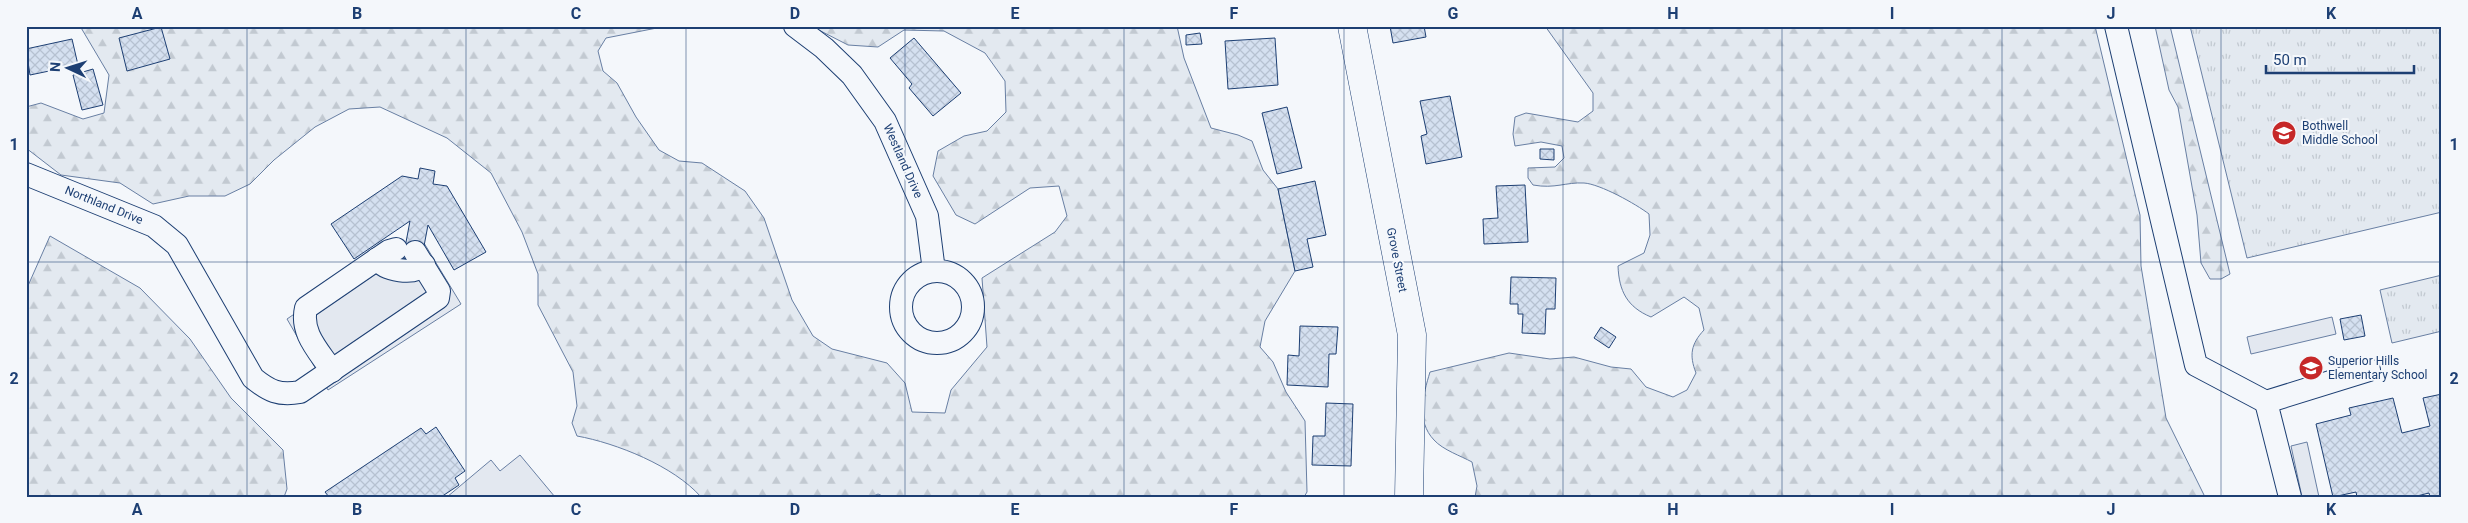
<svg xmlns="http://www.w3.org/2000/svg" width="2468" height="523" viewBox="0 0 2468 523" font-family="Roboto,sans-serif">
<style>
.forest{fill:url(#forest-firs);stroke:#687fa3}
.park{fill:url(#park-tufts);stroke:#687fa3}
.parking{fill:#e3e8f0;stroke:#687fa3}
.building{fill:url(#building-cross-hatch);stroke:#1d3f73}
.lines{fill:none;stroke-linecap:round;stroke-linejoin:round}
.minor-casing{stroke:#1d3f73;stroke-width:24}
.major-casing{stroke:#1d3f73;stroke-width:29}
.minor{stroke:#f4f7fb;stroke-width:22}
.major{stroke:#f4f7fb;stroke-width:28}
.grid{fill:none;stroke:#1d3f73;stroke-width:1;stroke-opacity:0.55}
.labels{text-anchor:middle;stroke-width:4;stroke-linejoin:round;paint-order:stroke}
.poi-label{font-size:12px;fill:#1d3f73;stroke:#f4f7fb;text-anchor:start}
.street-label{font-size:12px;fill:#1d3f73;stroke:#f4f7fb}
.neatline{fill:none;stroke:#1d3f73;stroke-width:2}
.grid-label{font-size:16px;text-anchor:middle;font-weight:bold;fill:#1d3f73}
</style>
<defs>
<pattern id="forest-firs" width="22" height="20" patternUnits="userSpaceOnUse" patternTransform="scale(1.25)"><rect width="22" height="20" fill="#e3e9f0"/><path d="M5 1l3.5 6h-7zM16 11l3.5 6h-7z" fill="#c2c9d1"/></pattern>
<pattern id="park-tufts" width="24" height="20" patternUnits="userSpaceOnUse" patternTransform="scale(1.25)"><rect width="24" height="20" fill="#e3e9f0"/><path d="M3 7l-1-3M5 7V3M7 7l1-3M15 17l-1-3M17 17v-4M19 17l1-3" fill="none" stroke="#c2c9d1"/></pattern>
<pattern id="building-cross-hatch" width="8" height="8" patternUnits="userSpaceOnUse" patternTransform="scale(1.25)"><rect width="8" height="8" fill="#d5e0f0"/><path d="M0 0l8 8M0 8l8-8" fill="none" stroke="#b6c1d1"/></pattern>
</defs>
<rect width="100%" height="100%" fill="#f4f7fb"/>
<g class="forest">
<path d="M 80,26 L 667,26 L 606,38 L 598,51 L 603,71 L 617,83 L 636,117 L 659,150 L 679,161 L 702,163 L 745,191 L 764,218 L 792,300 L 813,336 L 832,349 L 887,363 L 905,383 L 912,412 L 945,413 L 951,390 L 987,347 L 982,278 L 1055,232 L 1067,216 L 1059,186 L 1030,188 L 975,224 L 956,215 L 933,176 L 938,151 L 964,136 L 987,131 L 1006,112 L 1005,81 L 985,53 L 944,31 L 904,30 L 878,47 L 848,45 L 811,26 L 1177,26 L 1184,58 L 1211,128 L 1238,135 L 1252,141 L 1263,170 L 1278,189 L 1295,271 L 1265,321 L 1260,347 L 1273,362 L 1286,392 L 1305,421 L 1307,492 L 1304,497 L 885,497 L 878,494 L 872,497 L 701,497 C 674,466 616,443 577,436 L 572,423 L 577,406 L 573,372 L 538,305 L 538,274 L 522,232 L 491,173 L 447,138 L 380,107 L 349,109 L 315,127 L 274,160 L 250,184 L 225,196 L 189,196 L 153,204 L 120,183 L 61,175 L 26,148 L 26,107 L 41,103 L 83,119 L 104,113 L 109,75 Z"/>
<path d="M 1545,26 L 2095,26 L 2140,215 L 2141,266 L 2166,418 L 2205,497 L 1475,497 L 1477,486 L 1472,462 C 1461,456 1443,450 1434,440 C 1416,421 1423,395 1430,372 L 1509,353 L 1550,359 L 1574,357 L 1611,367 L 1631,369 L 1646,387 L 1673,397 L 1687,390 L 1696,373 C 1689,355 1691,344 1704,330 L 1699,308 L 1684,297 L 1651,317 C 1627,307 1619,291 1618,266 L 1644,253 L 1650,235 L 1649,214 C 1636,204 1600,184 1584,183 C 1566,182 1555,189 1533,185 L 1528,178 L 1528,168 L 1555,167 L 1564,158 L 1562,146 L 1541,142 L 1515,146 L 1513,134 L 1515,117 L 1526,113 L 1578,122 L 1593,111 L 1593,93 Z"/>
<polygon points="2155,26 2170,26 2230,274 2221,279 2210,279 2201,263 2197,215 2178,107 2169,90"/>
<polygon points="50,236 140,288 190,339 231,398 283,450 287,489 284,497 26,497 26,296 27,288"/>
</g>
<g class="park">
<polygon points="2190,26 2442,26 2442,212 2247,258"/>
<polygon points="2442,275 2442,331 2392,343 2380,290"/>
</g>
<g class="parking">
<polygon points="424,243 461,304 328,390 287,319 397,244 405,245 403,258 420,261"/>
<polygon points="2332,317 2336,334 2251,354 2247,337"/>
<polygon points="2307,442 2319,497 2302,497 2291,446"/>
<polygon points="520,455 555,497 447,497 491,460 500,471"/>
</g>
<g class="building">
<polygon points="1390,26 1424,26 1426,37 1393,43"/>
<polygon points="161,27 170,59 127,71 119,38"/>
<polygon points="1200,33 1202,44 1186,45 1186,35"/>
<polygon points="914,38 961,93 933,116 909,88 912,84 890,58"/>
<polygon points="1275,38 1278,85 1228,89 1225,41"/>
<polygon points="72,39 78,65 30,75 26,49"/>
<polygon points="93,69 103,105 82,110 73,75"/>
<polygon points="1450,96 1462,157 1426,164 1421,136 1427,134 1420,101"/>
<polygon points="1287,107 1302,168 1277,174 1262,113"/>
<polygon points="1540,149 1554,149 1554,160 1540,159"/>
<polygon points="420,168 435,171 433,184 447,186 486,252 454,270 428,225 421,262 403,258 410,221 354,259 331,224 402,176 418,179"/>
<polygon points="1315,181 1326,235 1307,239 1313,267 1295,271 1278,189"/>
<polygon points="1525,185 1528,242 1484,244 1483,219 1498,218 1496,186"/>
<polygon points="1511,277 1556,278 1555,309 1546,309 1545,334 1522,333 1523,314 1518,314 1518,304 1510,304"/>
<polygon points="2361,315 2365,336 2344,340 2340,319"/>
<polygon points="1300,326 1338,327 1336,354 1329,354 1328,387 1287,385 1288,355 1299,356"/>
<polygon points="1601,327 1616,337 1609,348 1594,338"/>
<polygon points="2442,394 2442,497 2430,497 2429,493 2413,497 2357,497 2356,492 2333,497 2316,424 2351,415 2349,408 2393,398 2402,433 2430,426 2423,398"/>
<polygon points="1326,403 1353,404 1351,466 1312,465 1313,436 1325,436"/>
<polygon points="436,427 465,471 455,478 459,485 441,497 329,497 325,492 421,428 426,434"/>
</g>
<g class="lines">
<defs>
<g id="minor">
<polyline points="795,26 824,48 852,75 885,121 927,216 934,271"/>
<polyline points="2116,26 2196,365 2266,402"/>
<path d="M 26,174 L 154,226 L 177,245 L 253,378 C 269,391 279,396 300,392 L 438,298 L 439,291 L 415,252"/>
<path d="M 377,259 C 385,271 414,275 424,265"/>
<circle cx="937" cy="307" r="36"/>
<path d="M 332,371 C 319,351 300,333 306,308 L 389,251 L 396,249"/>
<polyline points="2290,497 2266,402 2369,370"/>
</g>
<polyline id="major" points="1352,26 1412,335 1409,497"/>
</defs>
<use href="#minor" class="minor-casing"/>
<use href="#major" class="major-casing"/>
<use href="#minor" class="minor"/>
<use href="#major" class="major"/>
</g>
<path class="grid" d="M 247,26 L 247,497M 466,26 L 466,497M 686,26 L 686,497M 905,26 L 905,497M 1124,26 L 1124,497M 1344,26 L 1344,497M 1563,26 L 1563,497M 1782,26 L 1782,497M 2002,26 L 2002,497M 2221,26 L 2221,497M 26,262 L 2442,262"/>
<defs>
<symbol id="school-disc" viewBox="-11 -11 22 22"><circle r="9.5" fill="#c62828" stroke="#f4f7fb"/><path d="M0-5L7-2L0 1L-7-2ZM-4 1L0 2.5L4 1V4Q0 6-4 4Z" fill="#fff"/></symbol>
</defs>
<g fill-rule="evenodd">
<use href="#school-disc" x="2270" y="119" width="28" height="28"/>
<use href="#school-disc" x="2297" y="354" width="28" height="28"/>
</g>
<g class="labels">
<g class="poi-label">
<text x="2302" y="130">Bothwell<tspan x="2302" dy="14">Middle School</tspan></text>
<text x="2328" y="365">Superior Hills<tspan x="2328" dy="14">Elementary School</tspan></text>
</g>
<g class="street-label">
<text transform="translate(903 161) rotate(66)" y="4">Westland Drive</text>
<text transform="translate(104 205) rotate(22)" y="4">Northland Drive</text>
<text transform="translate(1397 260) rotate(79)" y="4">Grove Street</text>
</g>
</g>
<rect width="2468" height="523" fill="none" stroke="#f4f7fb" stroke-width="55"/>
<g transform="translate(68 68) rotate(274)" stroke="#f4f7fb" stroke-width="4" paint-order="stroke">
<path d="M0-4L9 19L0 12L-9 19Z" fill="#1d3f73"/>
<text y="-8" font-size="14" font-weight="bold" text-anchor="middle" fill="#1d3f73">N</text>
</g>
<path d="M2266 65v8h148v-8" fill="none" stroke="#1d3f73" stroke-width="2.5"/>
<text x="2273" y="65" font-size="15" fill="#1d3f73" stroke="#f4f7fb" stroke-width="4" paint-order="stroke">50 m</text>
<rect x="28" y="28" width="2412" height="468" class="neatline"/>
<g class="grid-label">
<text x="137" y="19">A</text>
<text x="357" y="19">B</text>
<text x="576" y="19">C</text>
<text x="795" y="19">D</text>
<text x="1015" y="19">E</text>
<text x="1234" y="19">F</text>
<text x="1453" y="19">G</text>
<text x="1673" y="19">H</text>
<text x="1892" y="19">I</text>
<text x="2111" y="19">J</text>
<text x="2331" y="19">K</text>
<text x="14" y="150">1</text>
<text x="2454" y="150">1</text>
<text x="14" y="384">2</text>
<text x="2454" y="384">2</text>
<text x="137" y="515">A</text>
<text x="357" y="515">B</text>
<text x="576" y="515">C</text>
<text x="795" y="515">D</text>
<text x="1015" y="515">E</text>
<text x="1234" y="515">F</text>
<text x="1453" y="515">G</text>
<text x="1673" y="515">H</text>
<text x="1892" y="515">I</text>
<text x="2111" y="515">J</text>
<text x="2331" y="515">K</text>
</g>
</svg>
